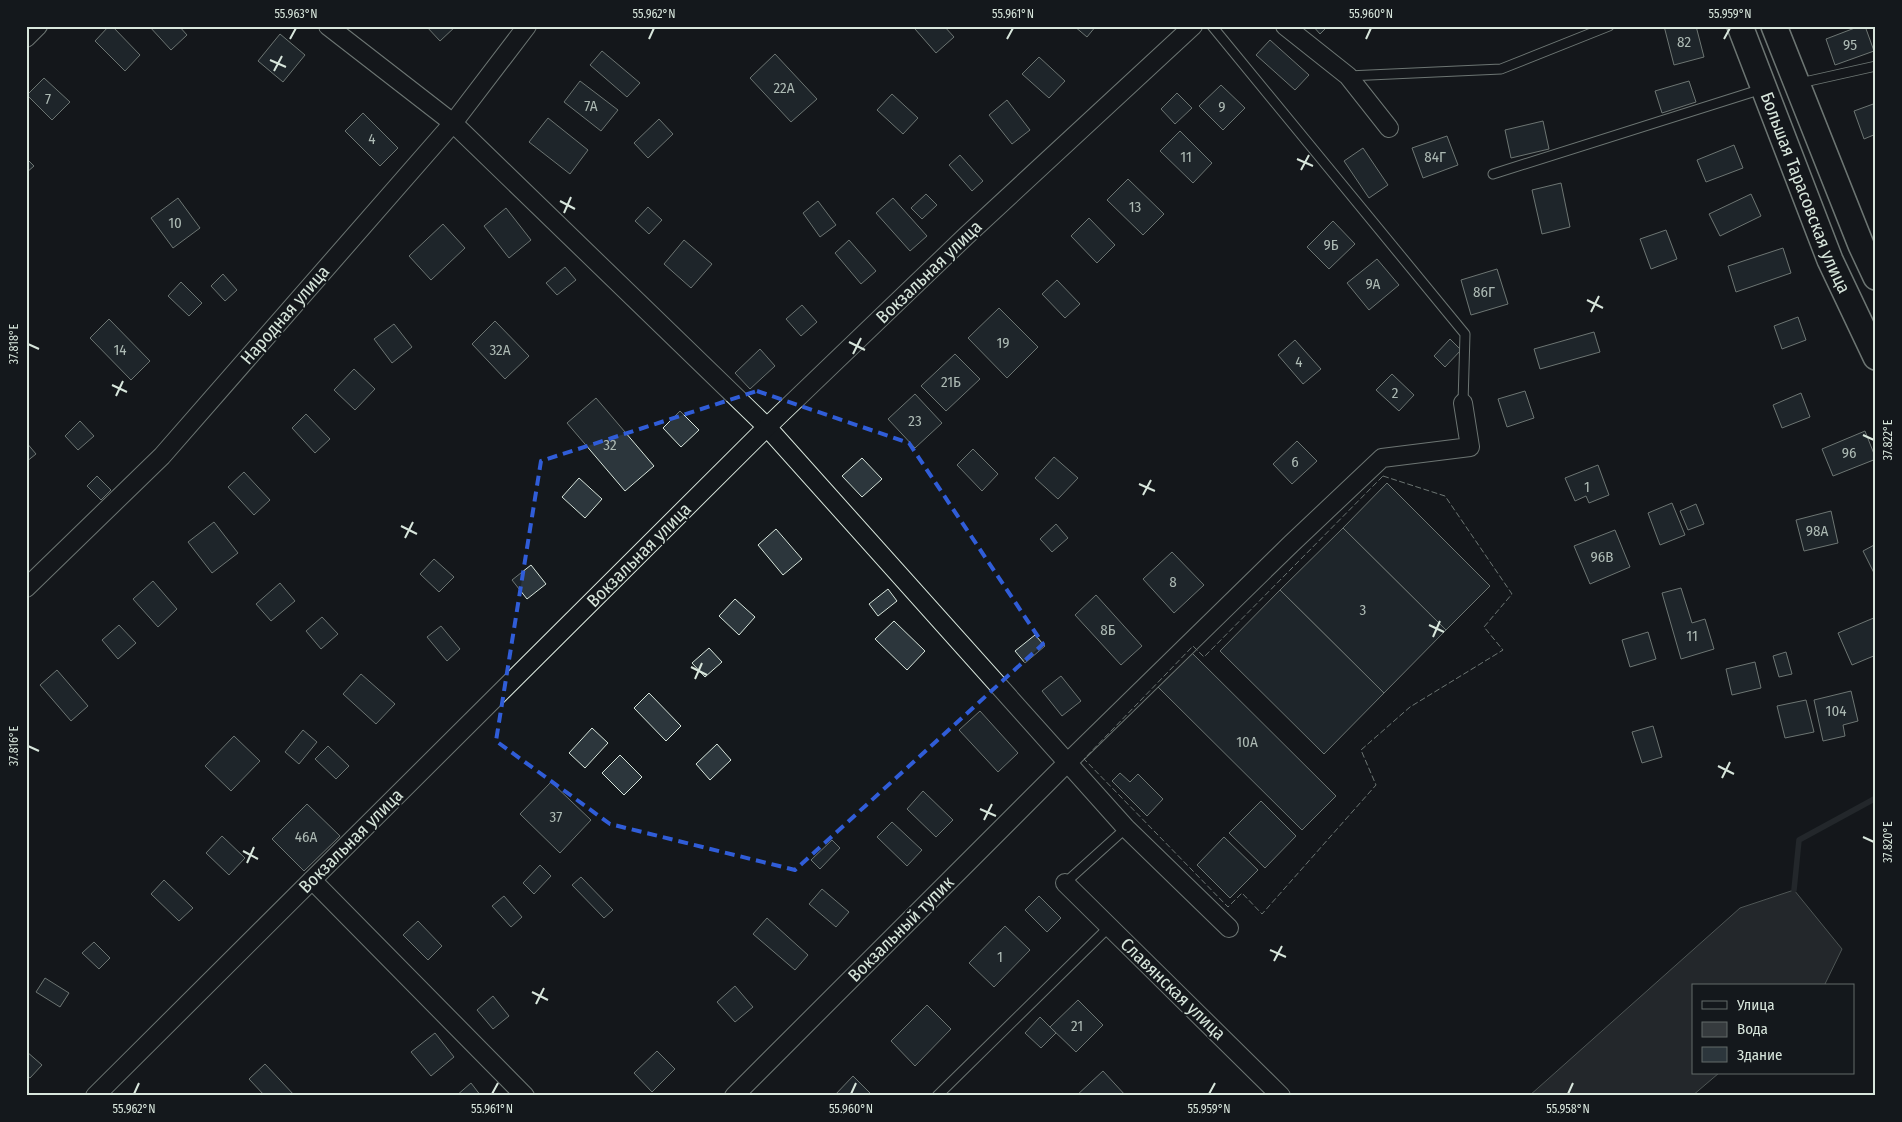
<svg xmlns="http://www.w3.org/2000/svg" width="1902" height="1122" viewBox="0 0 1902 1122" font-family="'Fira Sans Condensed',sans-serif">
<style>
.water{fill:#363b3e;stroke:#939e99}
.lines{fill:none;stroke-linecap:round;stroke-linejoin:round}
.stream{stroke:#363b3e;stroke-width:5.5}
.building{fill:#2c363c;stroke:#d8e6dc}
.lane-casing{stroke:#d8e6dc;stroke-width:11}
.street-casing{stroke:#d8e6dc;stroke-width:20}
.secondary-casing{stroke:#d8e6dc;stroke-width:28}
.lane{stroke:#14181c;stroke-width:9}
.street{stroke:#14181c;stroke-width:18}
.secondary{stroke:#14181c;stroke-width:25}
.fence{stroke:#d8e6dc;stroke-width:1;stroke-dasharray:6 2.5;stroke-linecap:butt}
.marked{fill:none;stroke:#305dd8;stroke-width:4;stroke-dasharray:10 6;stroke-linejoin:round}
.ticks{fill:none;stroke:#d8e6dc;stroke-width:2}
.labels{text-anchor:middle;stroke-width:4;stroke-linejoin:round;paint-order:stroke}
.number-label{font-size:15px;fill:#adbab4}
.street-label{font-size:18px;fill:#d8e6dc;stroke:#14181c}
.neatline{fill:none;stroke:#d8e6dc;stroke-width:2}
.ticks-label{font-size:12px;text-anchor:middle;fill:#d8e6dc}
</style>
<rect width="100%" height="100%" fill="#14181c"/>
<polygon class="water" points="1794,890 1842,949 1824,986 1693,986 1693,1073 1719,1073 1692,1096 1529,1096 1740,908"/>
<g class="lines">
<polyline class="stream" points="1794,890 1799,840 1876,798"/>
</g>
<g class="building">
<polygon points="109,26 112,26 140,55 125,71 95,41"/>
<polygon points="149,26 179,26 187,35 171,50"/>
<polygon points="426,26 456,26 440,41"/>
<polygon points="918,26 944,26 954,37 936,53 915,29"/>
<polygon points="1074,26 1096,26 1087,37"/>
<polygon points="1313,26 1328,26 1320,34"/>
<polygon points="1664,26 1696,26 1704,57 1674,65"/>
<polygon points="1860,26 1865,26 1874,51 1835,65 1826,39"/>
<polygon points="280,34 305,55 283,82 258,61"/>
<polygon points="1270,40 1309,75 1295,90 1256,55"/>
<polygon points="602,51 640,83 627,97 590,65"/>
<polygon points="775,54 817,99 791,122 750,78"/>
<polygon points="1039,57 1065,81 1049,98 1022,74"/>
<polygon points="44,78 70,102 52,120 27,95"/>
<polygon points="580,81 618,110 601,131 564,102"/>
<polygon points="1689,81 1696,102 1662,113 1655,91"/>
<polygon points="1221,85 1245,108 1223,130 1199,106"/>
<polygon points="1177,93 1192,108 1175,124 1161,109"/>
<polygon points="892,94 918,118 903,134 877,110"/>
<polygon points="1007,100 1030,130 1012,144 989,115"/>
<polygon points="1876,103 1876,134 1864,139 1854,111"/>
<polygon points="363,113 398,148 380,166 345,131"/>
<polygon points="548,118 588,150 570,174 529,142"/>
<polygon points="659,119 673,134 648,158 634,143"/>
<polygon points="1543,121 1549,149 1511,158 1505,130"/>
<polygon points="1180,131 1212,163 1193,183 1160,151"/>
<polygon points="1447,136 1458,165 1423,178 1412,148"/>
<polygon points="1734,145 1743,168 1706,182 1697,160"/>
<polygon points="1363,148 1388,185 1369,198 1344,161"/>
<polygon points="960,155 983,181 972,191 949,165"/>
<polygon points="26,158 34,166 26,173"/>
<polygon points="1128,179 1164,214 1143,235 1107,200"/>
<polygon points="1561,183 1570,227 1542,234 1532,190"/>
<polygon points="926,194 937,205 922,219 911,208"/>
<polygon points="1751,194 1761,216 1720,236 1709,214"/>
<polygon points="178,198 200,228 173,248 151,218"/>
<polygon points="893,198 927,236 910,251 876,213"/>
<polygon points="818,201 836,225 820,237 803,213"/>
<polygon points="648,207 662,220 649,234 635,221"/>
<polygon points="506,208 531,240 509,258 484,226"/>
<polygon points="1089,218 1115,245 1097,263 1071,236"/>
<polygon points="1333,221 1355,244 1329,269 1307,247"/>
<polygon points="443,224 465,248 431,280 409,256"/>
<polygon points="1666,230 1677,259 1651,269 1640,239"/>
<polygon points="684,240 712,264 691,288 664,264"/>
<polygon points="849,240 876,271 861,284 835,253"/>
<polygon points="1783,248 1791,273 1736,292 1728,266"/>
<polygon points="1377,259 1399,285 1369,310 1347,283"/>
<polygon points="565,267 576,280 557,295 546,283"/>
<polygon points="1497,269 1508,304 1471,315 1461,280"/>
<polygon points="223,274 237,290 225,301 211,286"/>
<polygon points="1057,280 1080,304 1065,318 1042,294"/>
<polygon points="181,282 202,303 189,316 168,296"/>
<polygon points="802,305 817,322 801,336 786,319"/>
<polygon points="999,308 1038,347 1007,378 968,338"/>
<polygon points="1798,317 1806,340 1782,349 1774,326"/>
<polygon points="109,319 150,361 131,380 90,338"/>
<polygon points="495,321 529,356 505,379 472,344"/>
<polygon points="394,324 412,347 392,363 374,339"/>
<polygon points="1594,332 1600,352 1540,369 1534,349"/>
<polygon points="1450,339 1461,350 1445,367 1434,356"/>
<polygon points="1295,340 1321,369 1303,384 1278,355"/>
<polygon points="760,349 775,366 750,389 735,373"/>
<polygon points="955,354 980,379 946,411 921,386"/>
<polygon points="354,369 375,389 355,410 334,390"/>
<polygon points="1392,374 1414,395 1399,411 1376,390"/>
<polygon points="1525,391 1534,418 1507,427 1498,399"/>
<polygon points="1801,393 1810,417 1782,428 1773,405"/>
<polygon points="915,394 942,423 915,448 888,419"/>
<polygon points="596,398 654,466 625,491 567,423"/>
<polygon points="680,411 699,430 681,447 663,428"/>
<polygon points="306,414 330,439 315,453 292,428"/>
<polygon points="80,421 94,436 78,450 65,436"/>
<polygon points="1865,431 1876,459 1833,476 1822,449"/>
<polygon points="1297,441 1317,461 1292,484 1273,464"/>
<polygon points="26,442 36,454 26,462"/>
<polygon points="973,449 998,474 982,491 957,465"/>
<polygon points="1054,457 1078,478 1058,499 1035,478"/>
<polygon points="862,458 882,479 862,497 842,476"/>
<polygon points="1598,465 1609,495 1589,503 1586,496 1575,501 1565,478"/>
<polygon points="244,472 270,500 254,515 228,487"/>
<polygon points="97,476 111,490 101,500 87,486"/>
<polygon points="579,478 602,499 585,518 562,497"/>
<polygon points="1387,483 1490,586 1446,630 1343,528"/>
<polygon points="1672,503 1685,535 1660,545 1648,513"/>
<polygon points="1696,504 1704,524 1688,530 1680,511"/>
<polygon points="1831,511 1838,543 1804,551 1796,520"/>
<polygon points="214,522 238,553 212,573 188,542"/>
<polygon points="1056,524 1068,538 1052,552 1040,539"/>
<polygon points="1343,528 1446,630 1384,693 1280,590"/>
<polygon points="776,529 802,559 783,575 758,545"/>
<polygon points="1615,530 1630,567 1590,584 1574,546"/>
<polygon points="1876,544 1876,577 1863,551"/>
<polygon points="1172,552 1204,585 1174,613 1143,579"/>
<polygon points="434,559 454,577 439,592 420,574"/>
<polygon points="531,565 546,584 527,599 512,580"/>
<polygon points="153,581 177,609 158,627 133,599"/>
<polygon points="280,583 295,601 271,621 256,604"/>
<polygon points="1681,588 1692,623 1705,619 1714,649 1681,659 1662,593"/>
<polygon points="888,589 897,601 878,616 869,604"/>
<polygon points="1280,590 1384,693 1324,754 1220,651"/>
<polygon points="1096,595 1142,646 1121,665 1075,615"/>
<polygon points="735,599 755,617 739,635 719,616"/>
<polygon points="322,617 338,634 321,649 306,631"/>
<polygon points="1876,617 1876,655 1852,665 1838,633"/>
<polygon points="894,621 925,651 907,670 875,639"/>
<polygon points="119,625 136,643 118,659 102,640"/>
<polygon points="441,626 460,649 447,661 427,637"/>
<polygon points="1648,632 1656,659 1630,667 1622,640"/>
<polygon points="1035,635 1045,646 1025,663 1015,651"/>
<polygon points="709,648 722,662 705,677 692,663"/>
<polygon points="1786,652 1792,674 1779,677 1773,656"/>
<polygon points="1192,653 1336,796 1302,830 1158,687"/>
<polygon points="1755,662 1761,688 1732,695 1726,669"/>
<polygon points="57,670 88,706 71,721 40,685"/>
<polygon points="361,674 395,704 376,724 343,694"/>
<polygon points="1061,676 1081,701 1062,716 1042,691"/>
<polygon points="1851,691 1858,721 1843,725 1845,736 1823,741 1814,700"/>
<polygon points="649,693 681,726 666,741 634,708"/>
<polygon points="1806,700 1814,732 1785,738 1777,706"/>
<polygon points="980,711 1018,753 998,772 959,730"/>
<polygon points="1653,726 1662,757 1642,763 1632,732"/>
<polygon points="592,728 608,743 585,768 569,753"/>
<polygon points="303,730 317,742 299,764 285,752"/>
<polygon points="234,736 260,761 231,791 205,766"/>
<polygon points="717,744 731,760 710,780 696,764"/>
<polygon points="328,746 349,766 336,779 315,759"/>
<polygon points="620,755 642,777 624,795 602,773"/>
<polygon points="1120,773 1130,782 1138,774 1163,799 1147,816 1112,781"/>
<polygon points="551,782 591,820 560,853 520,814"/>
<polygon points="923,791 953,820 936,837 907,809"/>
<polygon points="1261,801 1296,836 1265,868 1229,833"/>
<polygon points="307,804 340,836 304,871 272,839"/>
<polygon points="892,822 922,850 907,866 877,837"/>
<polygon points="222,836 245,858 229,875 206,853"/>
<polygon points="1224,837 1258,870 1230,898 1197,865"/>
<polygon points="832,840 840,848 820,869 811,860"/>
<polygon points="540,865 551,876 534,894 523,883"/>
<polygon points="581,877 613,910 604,918 572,885"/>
<polygon points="164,880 193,908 179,921 151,894"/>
<polygon points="822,889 849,912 836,927 809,904"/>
<polygon points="504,896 522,917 511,927 492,906"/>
<polygon points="1039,896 1061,918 1047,932 1025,910"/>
<polygon points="767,918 808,955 795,970 753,934"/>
<polygon points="418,921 442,946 428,960 403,935"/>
<polygon points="1005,926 1030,950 994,987 969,963"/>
<polygon points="94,942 110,958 99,969 82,953"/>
<polygon points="45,978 69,993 60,1007 36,992"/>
<polygon points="735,986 753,1007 735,1022 717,1002"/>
<polygon points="493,996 509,1016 493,1029 477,1010"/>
<polygon points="1078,1000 1103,1025 1076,1052 1050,1027"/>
<polygon points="927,1005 951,1029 915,1066 891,1041"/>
<polygon points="1040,1017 1056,1033 1041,1048 1025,1033"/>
<polygon points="435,1033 454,1057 431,1076 411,1052"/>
<polygon points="26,1051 42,1065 30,1078 26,1075"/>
<polygon points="657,1051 675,1069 652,1092 634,1073"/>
<polygon points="265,1064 295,1096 265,1096 249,1079"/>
<polygon points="1103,1071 1126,1096 1076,1096"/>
<polygon points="853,1076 873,1096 834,1096"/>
<polygon points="471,1083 481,1096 456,1096"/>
</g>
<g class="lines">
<defs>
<g id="lane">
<polyline points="1212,26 1465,334 1463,403"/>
<polyline points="1348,76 1501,69 1609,26"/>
<polyline points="1800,83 1876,66"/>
<polyline points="1493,174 1762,89"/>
<polyline points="1065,883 1126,828"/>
<polyline points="937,1096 1109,927"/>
</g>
<g id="street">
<polyline points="328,26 453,123 767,427 1126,828 1229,928"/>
<polyline points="1285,26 1348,76 1389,128"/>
<polyline points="26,38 38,26"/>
<polyline points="26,588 162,456 453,123 527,26"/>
<polyline points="312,880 525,1096"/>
<polyline points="1065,883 1281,1096"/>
<polyline points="95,1096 767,427 966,236 1193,26"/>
<polyline points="734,1096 1068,762 1291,544 1382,458 1470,447 1463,403"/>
</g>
<g id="secondary">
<path id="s1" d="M 1740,26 L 1830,260 L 1876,357"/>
<polyline points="1774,26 1861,245 1876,277"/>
</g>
</defs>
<use href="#lane" class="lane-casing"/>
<use href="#street" class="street-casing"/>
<use href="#secondary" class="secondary-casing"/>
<use href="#lane" class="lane"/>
<use href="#street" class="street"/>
<use href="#secondary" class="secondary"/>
<polygon class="fence" points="1383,476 1445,496 1512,594 1484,627 1503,650 1410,707 1361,750 1376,785 1262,914 1242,893 1228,907 1084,759 1193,646 1204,657"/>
</g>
<path d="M0 0H1902V1122H0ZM 757,391 L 909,443 L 1043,644 L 795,870 L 610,824 L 496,741 L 541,461 Z" fill="#14181c" fill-opacity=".55" fill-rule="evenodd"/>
<path class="marked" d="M 757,391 L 909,443 L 1043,644 L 795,870 L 610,824 L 496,741 L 541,461 Z"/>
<path class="ticks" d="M 290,39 L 296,28M 649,39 L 654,28M 1007,39 L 1013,28M 1366,39 L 1371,28M 1724,39 L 1730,28M 270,60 L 286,67M 274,71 L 282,56M 1297,159 L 1313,166M 1301,170 L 1309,155M 560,201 L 575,209M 564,213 L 571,197M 1587,300 L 1603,308M 1591,312 L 1599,296M 849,342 L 865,350M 28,344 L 39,349M 853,354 L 861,338M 112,385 L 127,392M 116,396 L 123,381M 1863,435 L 1874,440M 1139,484 L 1155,491M 1143,495 L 1151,480M 401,526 L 417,534M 405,538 L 413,522M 1429,625 L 1444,632M 1433,637 L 1440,621M 691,667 L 707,675M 695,679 L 702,663M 28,746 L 39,751M 1718,766 L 1734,774M 1722,778 L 1730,762M 980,809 L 996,816M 984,820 L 992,804M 1863,837 L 1874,842M 243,851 L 258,859M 247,863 L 254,847M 1270,950 L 1286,957M 1274,961 L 1282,946M 532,992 L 548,1000M 536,1004 L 544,988M 134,1094 L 139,1083M 492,1094 L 498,1083M 851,1094 L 856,1083M 1209,1094 L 1215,1083M 1568,1094 L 1573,1083"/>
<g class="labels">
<g class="number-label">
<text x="1684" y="47">82</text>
<text x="1850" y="50">95</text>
<text x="784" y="93">22А</text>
<text x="48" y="104">7</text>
<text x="591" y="111">7А</text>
<text x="1222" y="112">9</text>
<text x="372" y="144">4</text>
<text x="1186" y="162">11</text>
<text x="1435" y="162">84Г</text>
<text x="1135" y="212">13</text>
<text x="175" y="228">10</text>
<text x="1331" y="250">9Б</text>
<text x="1373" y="289">9А</text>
<text x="1484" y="297">86Г</text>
<text x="1003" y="348">19</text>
<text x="120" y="355">14</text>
<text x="500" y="355">32А</text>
<text x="1299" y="367">4</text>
<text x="951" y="387">21Б</text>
<text x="1395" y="398">2</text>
<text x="915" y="426">23</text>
<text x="610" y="450">32</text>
<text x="1849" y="458">96</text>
<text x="1295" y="467">6</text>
<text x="1587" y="492">1</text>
<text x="1817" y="536">98А</text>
<text x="1602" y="562">96В</text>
<text x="1173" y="587">8</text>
<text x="1363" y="615">3</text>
<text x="1108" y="635">8Б</text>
<text x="1692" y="641">11</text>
<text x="1836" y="716">104</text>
<text x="1247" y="747">10А</text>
<text x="556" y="822">37</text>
<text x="306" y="842">46А</text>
<text x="1000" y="962">1</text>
<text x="1077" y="1031">21</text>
</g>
<g class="street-label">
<text dy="6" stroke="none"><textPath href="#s1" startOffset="179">Большая Тарасовская улица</textPath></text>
<text transform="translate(929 272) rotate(-44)" y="6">Вокзальная улица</text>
<text transform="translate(285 315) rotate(-49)" y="6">Народная улица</text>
<text transform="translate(639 555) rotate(-45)" y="6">Вокзальная улица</text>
<text transform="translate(351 841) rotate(-45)" y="6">Вокзальная улица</text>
<text transform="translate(901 929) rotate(-45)" y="6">Вокзальный тупик</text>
<text transform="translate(1173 989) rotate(44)" y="6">Славянская улица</text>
</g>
</g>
<rect width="1902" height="1122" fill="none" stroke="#14181c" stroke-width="55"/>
<rect x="1692" y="984" width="162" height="90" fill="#14181c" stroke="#626a69"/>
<rect x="1702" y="1001" width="25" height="8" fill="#14181c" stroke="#626a69"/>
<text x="1737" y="1010" font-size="15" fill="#d8e6dc">Улица</text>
<rect x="1702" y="1022" width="25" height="15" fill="#363b3e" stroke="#626a69"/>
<text x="1737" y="1034" font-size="15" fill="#d8e6dc">Вода</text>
<rect x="1702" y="1047" width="25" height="15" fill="#2c363c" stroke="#626a69"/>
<text x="1737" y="1060" font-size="15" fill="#d8e6dc">Здание</text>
<rect x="28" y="28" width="1846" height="1066" class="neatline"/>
<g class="ticks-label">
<text x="296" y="18">55.963°N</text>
<text x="654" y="18">55.962°N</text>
<text x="1013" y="18">55.961°N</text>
<text x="1371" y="18">55.960°N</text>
<text x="1730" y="18">55.959°N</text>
<text transform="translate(14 344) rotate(-90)" y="4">37.818°E</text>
<text transform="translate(1888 440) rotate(-90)" y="4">37.822°E</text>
<text transform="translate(14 746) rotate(-90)" y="4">37.816°E</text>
<text transform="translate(1888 842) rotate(-90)" y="4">37.820°E</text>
<text x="134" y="1113">55.962°N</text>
<text x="492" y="1113">55.961°N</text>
<text x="851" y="1113">55.960°N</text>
<text x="1209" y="1113">55.959°N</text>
<text x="1568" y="1113">55.958°N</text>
</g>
</svg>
